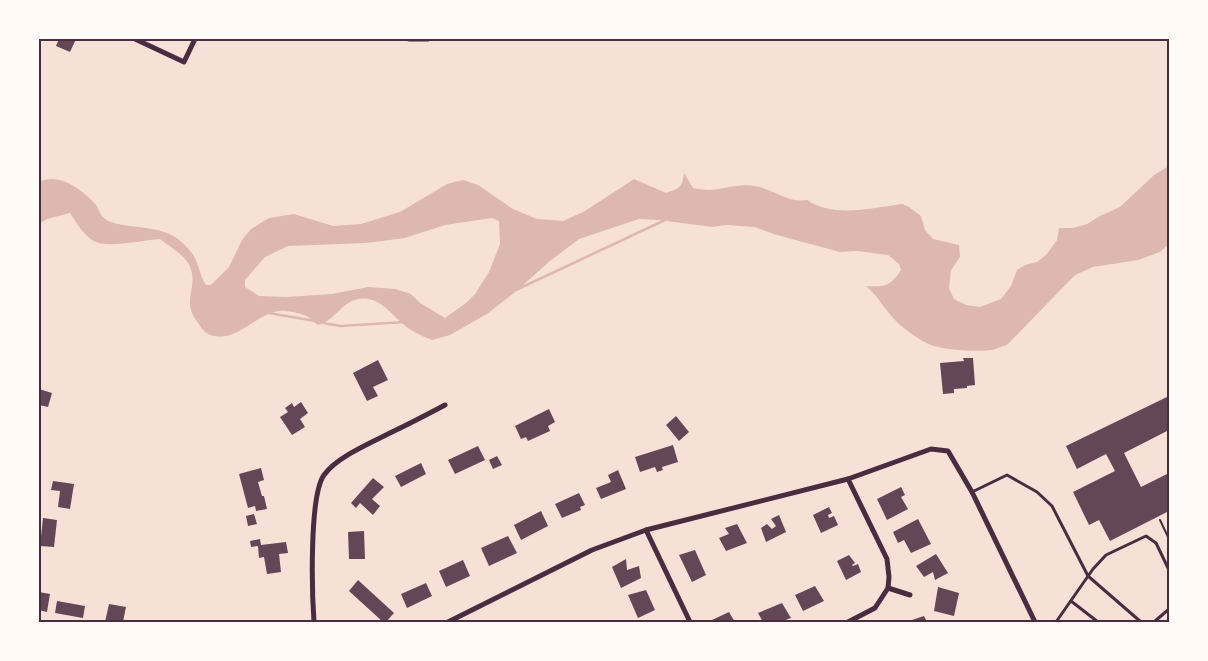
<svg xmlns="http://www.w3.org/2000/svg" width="1208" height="661" viewBox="0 0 1208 661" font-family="'Sofia Sans Condensed',sans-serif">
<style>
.water{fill:#dcb8b0;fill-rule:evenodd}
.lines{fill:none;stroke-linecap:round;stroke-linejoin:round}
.stream{stroke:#dcb8b0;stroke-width:2.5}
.building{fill:#644757}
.path{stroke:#4a2c40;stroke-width:2}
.service{stroke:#4a2c40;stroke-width:3}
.minor{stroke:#4a2c40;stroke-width:5}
.neatline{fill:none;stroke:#4a2c40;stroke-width:2}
</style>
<rect width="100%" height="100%" fill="#f7e1d7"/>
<path class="water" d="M 1169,166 L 1169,244 L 1160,252 L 1138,260 L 1093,267 L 1075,275 L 1007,345 C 1002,346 997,349 992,350 C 979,352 944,350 931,345 C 919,340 905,330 896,321 C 885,310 878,296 866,286 C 885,287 890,287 901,270 L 899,264 L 888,255 L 857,251 L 840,252 L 777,235 L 754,227 L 727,225 L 712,227 L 659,220 L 639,219 L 579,239 L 550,261 L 514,293 L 487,314 L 450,335 L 432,340 C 425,337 417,334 411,330 C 392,318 379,290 352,301 C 339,307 333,321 318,325 C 314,322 310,318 306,316 C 300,313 285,310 279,311 C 255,314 234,346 208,334 C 204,332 201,327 198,323 C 180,299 199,289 190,267 C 186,256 169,246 160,239 C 144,240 109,248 96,242 C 84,237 77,223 70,213 L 47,219 L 39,224 L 39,182 C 59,172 83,190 96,205 C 99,209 100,215 104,218 C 117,230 158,223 178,239 C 183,243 190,250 194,256 C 199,265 200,276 206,285 L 211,285 L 229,267 L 242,240 L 251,229 L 269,218 L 294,214 L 333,226 L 361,224 L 400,212 L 447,184 L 463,180 L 478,185 L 513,209 L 537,219 L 563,221 L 585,211 L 634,179 L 666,193 C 680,188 682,188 684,173 L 693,188 C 698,189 704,190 709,190 C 725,189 739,183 755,186 C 774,189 787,203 807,200 C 834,218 871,208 902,204 L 909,207 L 921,216 L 925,230 L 933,239 L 959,245 L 960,257 L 951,270 L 949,288 L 954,299 L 966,305 L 980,307 L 1001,299 L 1011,286 L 1017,270 L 1025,265 L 1037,262 L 1046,255 L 1057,240 L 1059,228 L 1073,228 L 1087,224 L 1100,216 L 1120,207 L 1154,175 ZM 492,218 L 499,221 L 500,244 L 489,272 L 475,294 L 466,303 L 445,318 L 420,303 L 411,294 L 395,289 L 368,287 L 332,294 L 286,297 L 259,296 L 245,287 L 245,280 L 265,257 L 288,246 L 366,243 L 405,238 L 445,225 Z"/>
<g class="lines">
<g class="stream">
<polyline points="516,290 665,220"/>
<polyline points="269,313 315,321"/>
<polyline points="323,323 341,326 404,322"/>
</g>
</g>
<g class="building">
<polygon points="59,39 76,39 70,52 56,46"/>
<polygon points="963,358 973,358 975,385 967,386 967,388 954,389 954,393 943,394 940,363 964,361"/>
<polygon points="378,360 388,380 373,387 378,396 367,401 353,373"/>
<polygon points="39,389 52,393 48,407 39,405"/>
<polygon points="1169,396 1169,430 1124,453 1141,487 1169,473 1169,511 1110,541 1099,520 1089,525 1073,492 1115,471 1106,454 1077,469 1066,446"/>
<polygon points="301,402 308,413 300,419 305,427 292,435 280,417 288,412 285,408 292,403 294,407"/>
<polygon points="549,409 555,422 548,426 550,431 528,441 526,437 521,439 515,426"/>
<polygon points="676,416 689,432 679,441 666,425"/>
<polygon points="673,445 678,462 662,467 663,470 657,472 655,467 640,472 635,457"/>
<polygon points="478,446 485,460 455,474 448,460"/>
<polygon points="497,456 502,465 493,469 489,460"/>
<polygon points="421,463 426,474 401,487 395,476"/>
<polygon points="261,468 264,480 258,482 262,496 264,496 267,509 256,511 255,506 248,508 239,474"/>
<polygon points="618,470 626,489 601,499 596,488 611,482 608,475"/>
<polygon points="373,478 384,487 372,499 380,506 373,515 360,503 356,508 351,503"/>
<polygon points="53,481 74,484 70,509 58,507 60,491 51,490"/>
<polygon points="901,487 905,495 901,497 908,509 887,520 877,499"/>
<polygon points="579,493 585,505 580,507 581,510 562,518 555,504"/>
<polygon points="829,507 832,513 828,515 829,518 834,516 838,525 821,533 813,515"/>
<polygon points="541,511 548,526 521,540 514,525"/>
<polygon points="254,514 257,524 248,526 246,516"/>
<polygon points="779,515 786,532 766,542 761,528 767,524 772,529 776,526 771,519"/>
<polygon points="43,518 57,520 54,547 40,546"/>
<polygon points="918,519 931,544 911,553 904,540 898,543 893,532"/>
<polygon points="737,524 747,543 726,551 719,538 729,534 725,528"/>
<polygon points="364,531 365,559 349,559 348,532"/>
<polygon points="508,536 517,553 489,566 481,548"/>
<polygon points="260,539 261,545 286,542 288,553 279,554 281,572 267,574 264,557 259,558 258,546 251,547 250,541"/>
<polygon points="695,550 706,575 692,582 679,555"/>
<polygon points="936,554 948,573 935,580 933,572 924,577 916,566"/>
<polygon points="849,555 855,563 852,565 853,566 858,564 861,572 846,580 837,561"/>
<polygon points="626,559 627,570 639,566 641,578 621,588 612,567"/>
<polygon points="463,560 470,576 446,587 439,571"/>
<polygon points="358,580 394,613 386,622 383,622 349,591"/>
<polygon points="426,583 432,596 407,608 401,594"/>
<polygon points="815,586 824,601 803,611 795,595"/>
<polygon points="938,587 959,593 954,616 934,611"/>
<polygon points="646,590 655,610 638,618 628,595"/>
<polygon points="39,592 50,594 47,612 39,610"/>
<polygon points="57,601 85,606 83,618 55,613"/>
<polygon points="782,603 791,618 780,622 763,622 758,613"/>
<polygon points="109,604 126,607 123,622 105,622"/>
<polygon points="729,612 735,622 713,622 712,620"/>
<polygon points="924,616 927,622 914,622 912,620"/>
</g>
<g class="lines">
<polyline class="path" points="1160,520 1169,539"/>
<g class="service">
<polyline points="972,492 1007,475 1037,492 1052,506 1088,576 1141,622"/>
<polyline points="1071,601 1098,622"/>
<polyline points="1056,622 1093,569 1106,555 1146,536 1156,543 1169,570"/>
<polyline points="1154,622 1169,609"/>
</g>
<g class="minor">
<polyline points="135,39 184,62 195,39"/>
<polyline points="409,39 428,39"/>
<polyline points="848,479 887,559 889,577 888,588 875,608 848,622"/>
<polyline points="646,530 690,622"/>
<polyline points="888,588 910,595"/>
<path d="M 314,622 C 312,594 309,496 324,475 C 338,456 373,442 394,431 C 411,423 428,414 445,405"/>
<polyline points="448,622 592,550 646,530 848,479 931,449 948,451 972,492 1035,622"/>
</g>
</g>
<rect width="1208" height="661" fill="none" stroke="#fffaf5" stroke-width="80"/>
<rect x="40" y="40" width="1128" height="581" class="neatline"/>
</svg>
